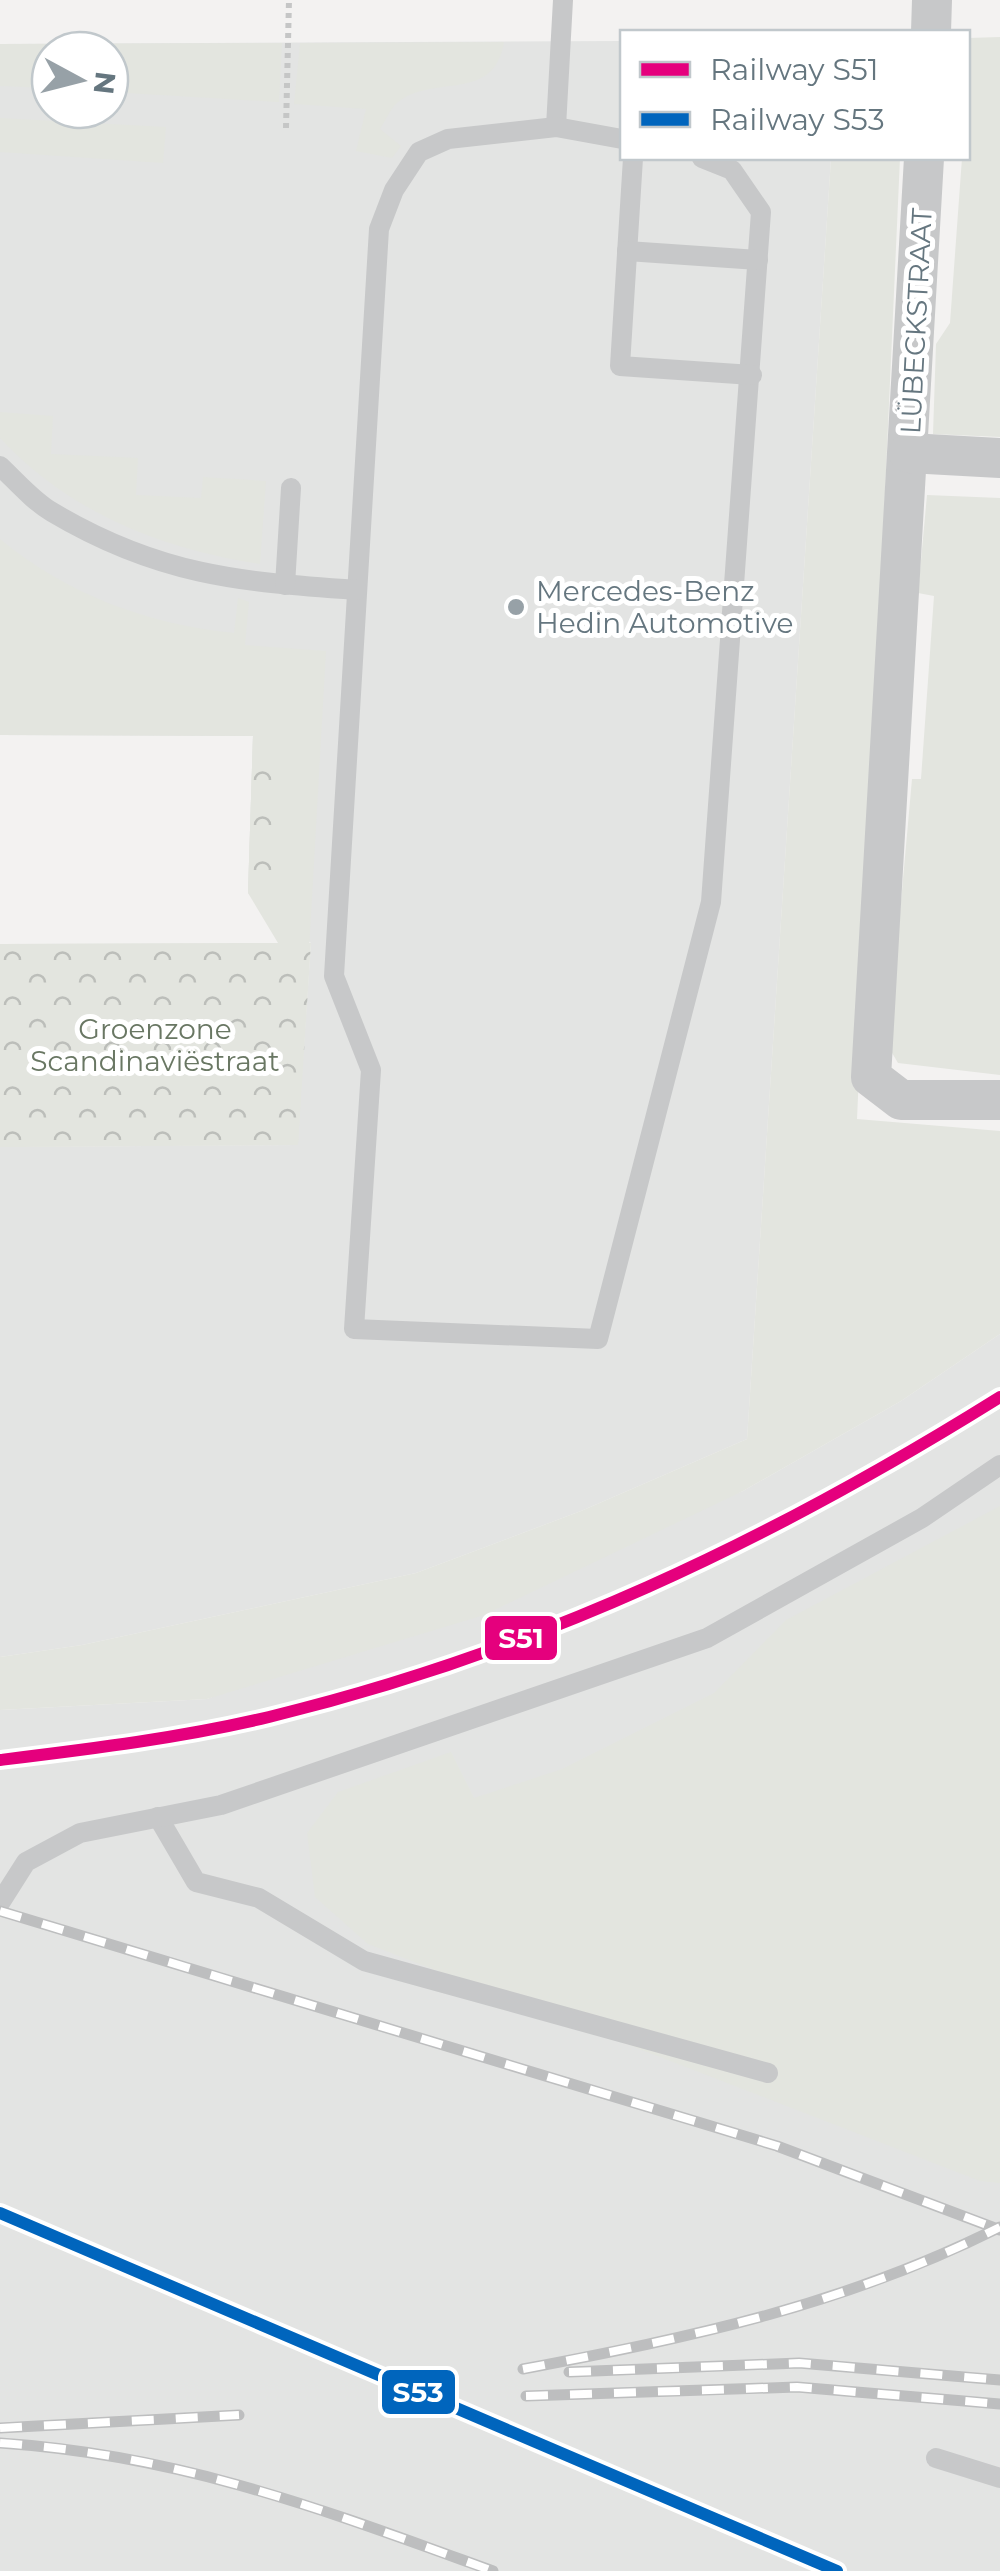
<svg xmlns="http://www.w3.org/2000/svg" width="1000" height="2571" viewBox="0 0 1000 2571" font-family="Montserrat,sans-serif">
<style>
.built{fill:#e3e4e3;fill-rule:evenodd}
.grass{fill:#e3e5df}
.forest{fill:url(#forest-crowns)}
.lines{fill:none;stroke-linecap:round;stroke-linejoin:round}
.path{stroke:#c5c6c6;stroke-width:6;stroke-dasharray:5 5;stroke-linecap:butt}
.service{stroke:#c7c8c9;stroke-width:20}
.minor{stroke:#c7c8c9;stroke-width:40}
.rail-casing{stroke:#bdbebf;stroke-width:11}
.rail{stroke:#fff;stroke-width:8;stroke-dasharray:22;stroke-linecap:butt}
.rail-1-casing{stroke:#fff;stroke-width:20}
.rail-2-casing{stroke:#fff;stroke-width:20}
.rail-1{stroke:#e5007d;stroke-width:12}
.rail-2{stroke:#0065bd;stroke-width:12}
.poi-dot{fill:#97a1a7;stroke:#fff;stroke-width:4}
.labels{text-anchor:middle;stroke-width:10;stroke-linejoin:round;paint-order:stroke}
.street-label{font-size:28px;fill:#65767f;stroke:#fff}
.poi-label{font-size:28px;fill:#65767f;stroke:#fff;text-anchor:start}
.park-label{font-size:28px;fill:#697763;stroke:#fff}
.line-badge{stroke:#fff;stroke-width:4}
.badge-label{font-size:28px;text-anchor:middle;font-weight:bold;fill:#fff}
</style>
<defs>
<pattern id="forest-crowns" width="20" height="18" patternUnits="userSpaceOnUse" patternTransform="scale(2.5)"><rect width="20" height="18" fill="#e3e5df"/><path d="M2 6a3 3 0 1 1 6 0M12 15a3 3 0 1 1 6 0" fill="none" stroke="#bcbeba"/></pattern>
</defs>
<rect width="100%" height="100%" fill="#f3f2f1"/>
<g class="built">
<path d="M 622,41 L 622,158 L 831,158 L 747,1439 L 581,1511 L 416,1573 L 82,1645 L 0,1657 L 0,1147 L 297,1145 L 311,943 L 248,893 L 253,736 L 0,735 L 0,44 ZM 50,50 L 110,50 L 110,110 L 50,110 Z"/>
<polygon points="1000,1334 1000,2571 0,2571 0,1710 207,1699 743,1491 901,1401"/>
</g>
<g class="grass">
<polygon points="1000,37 1000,437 933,434 936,344 950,323 962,158 968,158 968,38"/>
<path d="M 504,42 C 494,104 433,73 397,103 C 390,109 385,122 380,129 L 401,146 L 392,158 L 356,151 L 366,109 L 294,104 L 300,43 Z"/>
<polygon points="282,43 279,102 110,92 110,50 50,50 50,88 0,86 0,44"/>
<polygon points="0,118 166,127 163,163 0,152"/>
<polygon points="831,158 900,158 857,1119 1000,1131 1000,1334 901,1401 743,1491 484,1615 207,1699 0,1710 0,1657 82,1645 416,1573 581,1511 747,1439"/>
<path d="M 0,412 L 53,416 L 51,454 L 138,458 L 136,495 L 201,498 L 203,477 L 266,481 L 260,564 C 162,549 68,512 0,438 Z"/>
<polygon points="927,495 1000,498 1000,1075 898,1063 888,1046 912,779 921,779 934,596 918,593"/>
<path d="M 0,539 C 68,595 147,624 234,633 L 238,598 L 249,602 L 245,645 L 326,651 L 298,1145 L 0,1147 L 0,944 L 278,943 L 248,893 L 253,736 L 0,735 Z"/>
<polygon points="1000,1506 1000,2183 980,2181 368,1944 315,1897 307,1833 338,1792 451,1752 474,1798 562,1769 714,1693 786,1620"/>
</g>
<g class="forest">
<polygon points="253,736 276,736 271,895 248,893"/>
<polygon points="311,943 298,1145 0,1147 0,944"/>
</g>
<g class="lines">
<polyline class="path" points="286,128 289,0"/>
<g class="service">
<polyline points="556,127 563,0"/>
<polyline points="622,139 556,127 448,139 419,152 394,190 379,229 334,976 371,1070 354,1329 598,1339 711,902 761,212 732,170 702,158"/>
<polyline points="633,158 620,366 752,375"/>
<polyline points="627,251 758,260"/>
<path d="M 0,466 C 16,481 33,501 52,512 C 158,575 239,582 357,590"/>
<polyline points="285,585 291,488"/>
<polyline points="158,1817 196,1882 259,1898 364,1961 768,2073"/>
<polyline points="0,1903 26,1862 80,1833 221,1805 707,1638 922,1518 1000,1465"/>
<polyline points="936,2458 1000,2478"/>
</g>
<g class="minor">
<polyline points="931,32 932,0"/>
<polyline points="924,158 871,1077 901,1100 1000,1100"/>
<polyline points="909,453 1000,458"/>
</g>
<defs>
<g id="rail">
<polyline points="0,1911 777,2146 1000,2230"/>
<path d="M 523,2369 C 692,2337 845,2305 1000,2227"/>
<polyline points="569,2372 799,2363 1000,2380"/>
<polyline points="526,2396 797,2387 1000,2404"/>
<polyline points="0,2428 239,2415"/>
<path d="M 0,2443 C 182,2455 324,2510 493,2571"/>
</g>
</defs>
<use href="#rail" class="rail-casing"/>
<use href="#rail" class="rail"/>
<defs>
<path id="rail-1" d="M 0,1760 C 90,1749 181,1738 269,1717 C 536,1652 768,1542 1000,1397"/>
<polyline id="rail-2" points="0,2213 837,2571"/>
</defs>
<use href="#rail-1" class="rail-1-casing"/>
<use href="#rail-2" class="rail-2-casing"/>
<use href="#rail-1" class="rail-1"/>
<use href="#rail-2" class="rail-2"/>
</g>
<circle class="poi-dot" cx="516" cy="607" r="10"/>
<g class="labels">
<g class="street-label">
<text transform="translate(916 321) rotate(-87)" y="10">LÜBECKSTRAAT</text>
</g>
<g class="poi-label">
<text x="536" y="601">Mercedes-Benz<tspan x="536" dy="32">Hedin Automotive</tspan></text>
</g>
<g class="park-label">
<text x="155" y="1039">Groenzone<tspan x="155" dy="32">Scandinaviëstraat</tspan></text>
</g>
</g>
<g class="line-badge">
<rect x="483" y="1614" width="76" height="48" rx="10" fill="#e5007d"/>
<rect x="380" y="2368" width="77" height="48" rx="10" fill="#0065bd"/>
</g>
<g class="badge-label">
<text x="521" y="1648">S51</text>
<text x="418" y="2402">S53</text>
</g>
<rect x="620" y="30" width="350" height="130" fill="#ffffff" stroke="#c1c8cc" stroke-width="2.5"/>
<rect x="640" y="62" width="50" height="15" fill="#e5007d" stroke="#c1c8cc" stroke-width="2.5"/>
<text x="710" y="80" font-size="30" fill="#65767f">Railway S51</text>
<rect x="640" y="112" width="50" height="15" fill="#0065bd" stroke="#c1c8cc" stroke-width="2.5"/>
<text x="710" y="130" font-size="30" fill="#65767f">Railway S53</text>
<g transform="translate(80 80) rotate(97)"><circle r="48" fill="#ffffff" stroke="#c1c8cc" stroke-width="2.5"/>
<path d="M0-8L18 38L0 25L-18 38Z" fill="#97a1a7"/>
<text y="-15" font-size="28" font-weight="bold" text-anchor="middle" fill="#65767f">N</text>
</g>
</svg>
